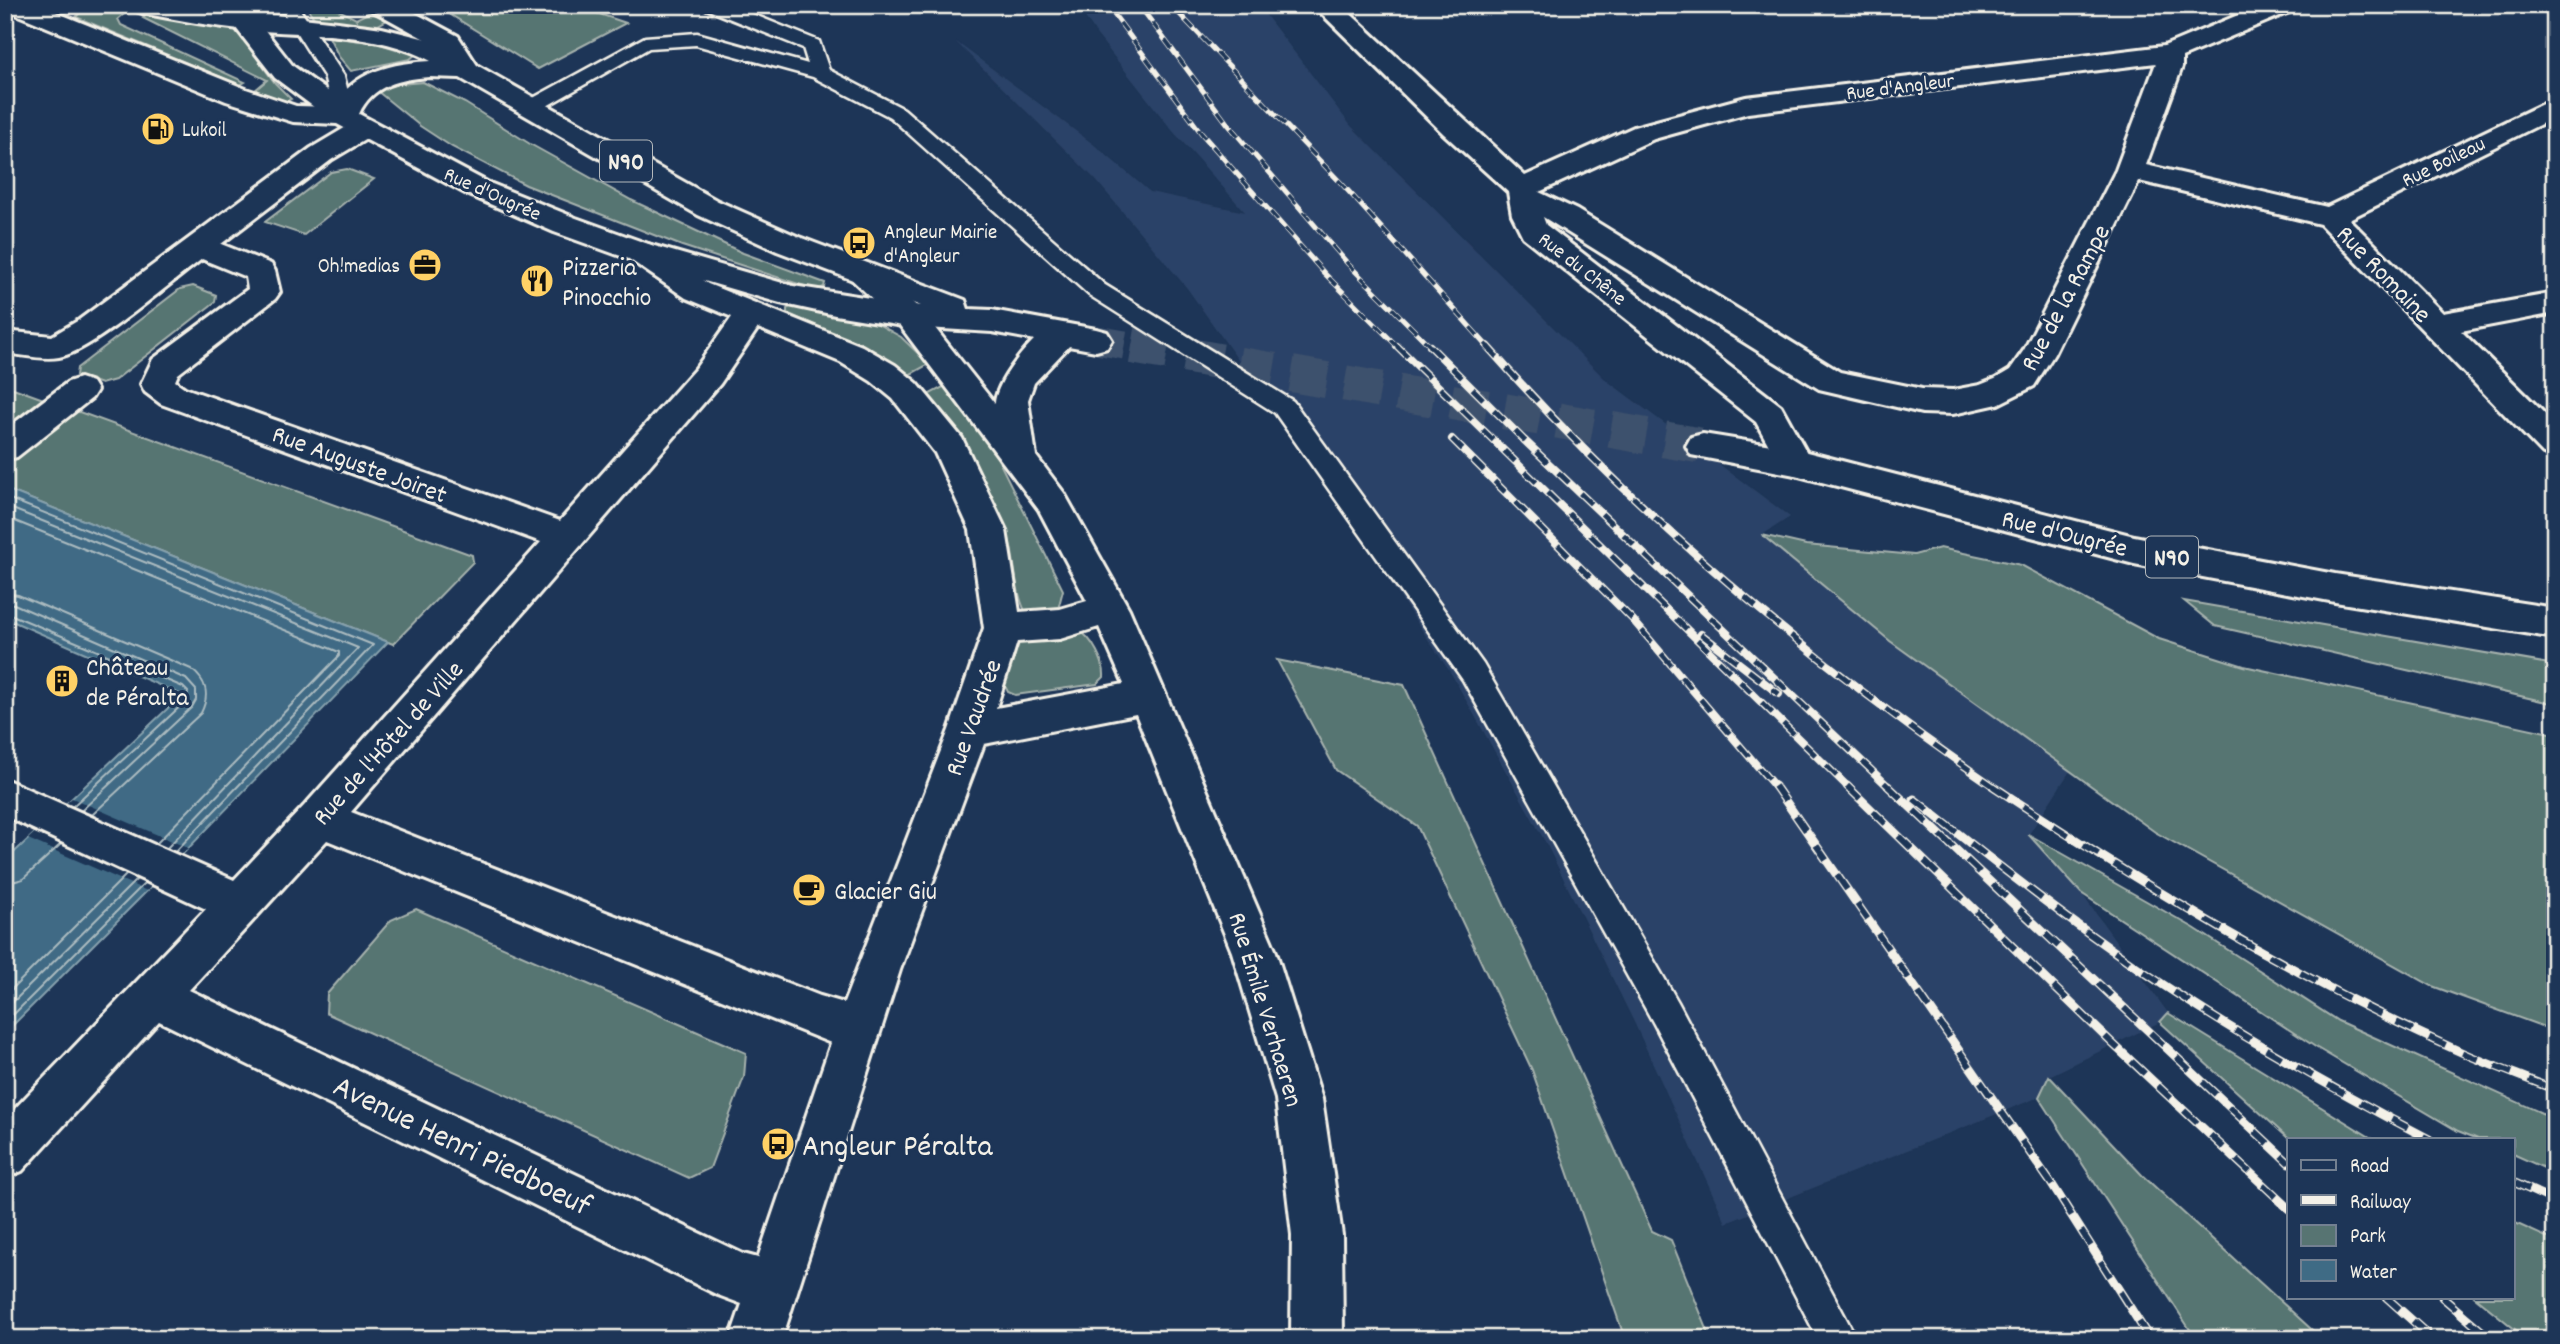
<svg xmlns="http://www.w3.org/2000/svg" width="2560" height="1344" viewBox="0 0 2560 1344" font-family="Dekko,sans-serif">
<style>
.built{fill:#2c4367}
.green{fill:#577472;stroke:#a6b2ad;stroke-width:2}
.water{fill:#3f6b85;stroke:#87a1ad;stroke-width:2}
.pier{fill:#1d3557}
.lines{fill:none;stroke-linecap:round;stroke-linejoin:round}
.shore{stroke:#acbbc0;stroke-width:2}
.primary-tunnel-far1{stroke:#3d516d;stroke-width:29;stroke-dasharray:29 14;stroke-linecap:butt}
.primary-tunnel{stroke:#3d516d;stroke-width:36;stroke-dasharray:36 18;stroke-linecap:butt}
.lane-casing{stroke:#f4f1e8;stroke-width:5}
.street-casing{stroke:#f4f1e8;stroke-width:6}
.secondary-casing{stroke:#f4f1e8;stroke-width:6}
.primary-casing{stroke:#f4f1e8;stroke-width:6}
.lane{fill:#1d3557;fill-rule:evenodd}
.street{fill:#1d3557;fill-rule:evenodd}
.secondary{fill:#1d3557;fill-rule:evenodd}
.primary{fill:#1d3557;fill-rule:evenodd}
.rail-far2-casing{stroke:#f4f1e8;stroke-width:5}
.rail-far1-casing{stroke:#f4f1e8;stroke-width:8}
.rail-casing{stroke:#f4f1e8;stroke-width:9}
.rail-far2{stroke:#1d3557;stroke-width:3.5;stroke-dasharray:11;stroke-linecap:butt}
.rail-far1{stroke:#1d3557;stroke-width:5;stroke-dasharray:15;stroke-linecap:butt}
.rail{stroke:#1d3557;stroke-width:6;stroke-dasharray:18;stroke-linecap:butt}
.labels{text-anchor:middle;stroke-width:6;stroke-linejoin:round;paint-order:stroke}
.far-street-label{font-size:21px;fill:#f4f1e8;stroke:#1d3557}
.far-poi-label{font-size:21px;fill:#f4f1e8;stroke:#1d3557;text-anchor:start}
.shield{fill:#1d3557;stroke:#b4b9bc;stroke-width:2}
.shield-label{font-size:24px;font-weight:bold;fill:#f4f1e8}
.poi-label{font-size:26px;fill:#f4f1e8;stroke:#1d3557;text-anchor:start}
.street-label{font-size:26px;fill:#f4f1e8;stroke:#1d3557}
.near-street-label{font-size:32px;fill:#f4f1e8;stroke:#1d3557}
.near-poi-label{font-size:32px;fill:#f4f1e8;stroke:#1d3557;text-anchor:start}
</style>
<rect width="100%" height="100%" fill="#1d3557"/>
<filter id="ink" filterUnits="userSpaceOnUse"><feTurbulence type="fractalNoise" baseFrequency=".0143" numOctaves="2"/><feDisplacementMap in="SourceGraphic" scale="14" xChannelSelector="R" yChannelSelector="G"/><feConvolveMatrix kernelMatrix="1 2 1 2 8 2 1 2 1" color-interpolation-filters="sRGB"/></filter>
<g filter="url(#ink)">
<polygon class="built" points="1077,5 1258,5 1351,126 1606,380 1790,517 1762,535 1890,641 2070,771 2029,834 2081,893 2168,1013 2160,1022 2049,1076 2039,1097 1726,1223 1634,1022 1547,845 1452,675 1295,440 1187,288 1095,179 955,41 1093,144 1150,192 1245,212 1172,130 1097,35"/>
<g class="green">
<polygon points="305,5 329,5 356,19 370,12 387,20 378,25 315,19"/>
<polygon points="435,5 573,5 626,23 538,69"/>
<polygon points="95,6 129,10 118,19 121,25 245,82 240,85 76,17 82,10"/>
<polygon points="148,14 235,28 275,83 291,99 285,102 254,91 267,80 143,18"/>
<polygon points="329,37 377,43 415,55 410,59 351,71 339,57"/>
<polygon points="423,82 465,103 530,144 631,200 743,253 825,283 824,287 817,290 682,246 526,185 452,147 420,126 377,91 388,85"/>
<polygon points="347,169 374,179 304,235 265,222 331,172"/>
<polygon points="193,286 216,295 215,302 115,380 101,384 76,375 77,368 180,289"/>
<polygon points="792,306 874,322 901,337 929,364 909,375 880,355 787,313 787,309"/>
<polygon points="5,385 472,555 473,562 393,644 8,490 5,492"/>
<path d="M 947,385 L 987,437 L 1063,590 L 1058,609 L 1040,616 L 1025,611 C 1013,586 1016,553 1005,526 C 986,479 957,436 926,396 Z"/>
<polygon points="1762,535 1806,545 1914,555 1940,548 2021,565 2159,639 2244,666 2555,734 2555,1031 2432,986 2155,832 1890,641"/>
<polygon points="2184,601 2555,665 2555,704 2215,626"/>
<path d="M 1079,631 C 1092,637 1105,663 1104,677 L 1097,684 L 1015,695 L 1008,692 L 1003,682 L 1014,648 L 1021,641 Z"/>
<polygon points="1277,660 1404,685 1652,1231 1671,1240 1711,1339 1625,1339 1532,1070 1417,826 1336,770"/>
<polygon points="2028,834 2194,928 2338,1021 2555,1119 2555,1173 2513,1154 2513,1139 2478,1139 2458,1131 2317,1048 2081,893"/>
<polygon points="416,909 746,1053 744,1077 710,1168 689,1178 326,1013 327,994 391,920"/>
<polygon points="2168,1013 2373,1139 2289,1139 2160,1022"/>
<polygon points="2049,1076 2143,1176 2322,1339 2196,1339 2039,1097"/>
<polygon points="2513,1222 2555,1241 2555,1339 2527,1339 2475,1297 2513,1297"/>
</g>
<polygon class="water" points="8,490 388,642 147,891 5,1033 5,861 182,695 5,618 5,492"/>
<polygon class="pier" points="72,798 188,848 147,891 28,839"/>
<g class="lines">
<g class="shore">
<polyline points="5,497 373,645 175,852"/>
<polyline points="5,506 358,648 167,848"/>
<polyline points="5,517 339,652 339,656 156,844"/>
<path d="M 5,593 L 18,595 L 191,669 C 207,681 210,695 201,713 L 92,815"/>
<polyline points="5,603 14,604 186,679 196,690 196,700 192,707 81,811"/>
<polyline points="5,612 183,687 188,692 186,701 72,807"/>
<polyline points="5,884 23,879 61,844"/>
<polyline points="5,996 127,874"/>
<polyline points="5,1010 137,879"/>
<polyline points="5,1023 145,883"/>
</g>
<polyline class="primary-tunnel-far1" points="1096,340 1142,348"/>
<polyline class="primary-tunnel" points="1132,346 1703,446"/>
<defs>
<g id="lane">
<polygon points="279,5 297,5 344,76 354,116 351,120 337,120 334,116 324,76"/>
<polygon points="704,5 730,5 819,41 829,70 904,109 1105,285 1293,401 1483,664 1678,1002 1857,1339 1818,1339 1654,1024 1463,680 1275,413 1089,295 890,117 813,77 696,45 649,48 538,111 524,111 521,107 524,103 645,37 697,33 808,64 803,48 706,9"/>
</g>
<g id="street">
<path d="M 1313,5 L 1341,5 L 1525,176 L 1634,127 L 1746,97 L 2164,46 L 2262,5 L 2298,5 L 2294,10 L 2182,57 L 2182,67 L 2146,165 L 2327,207 L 2555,98 L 2555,117 L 2349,219 L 2443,313 L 2555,293 L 2555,313 L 2461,331 L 2555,424 L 2555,457 L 2543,454 L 2320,224 L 2139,181 L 2054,354 L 2034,386 L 1998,404 L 1953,414 L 1922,413 L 1819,389 L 1543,217 L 1546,225 L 1781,406 L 1812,462 L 1807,471 L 1795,475 L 1783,471 L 1756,422 L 1523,237 L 1512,215 L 1508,192 L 1444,134 ZM 2156,63 L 2116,170 L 2024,350 L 2010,370 L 1995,379 L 1980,385 L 1953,390 L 1922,389 L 1840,372 L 1577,210 L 1539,192 L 1654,139 L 1748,113 Z"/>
<path d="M 363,121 L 373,123 L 377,129 L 373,135 L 331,160 L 221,244 L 271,264 L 275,271 L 280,292 L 275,299 L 178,374 L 175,381 L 185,388 L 560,521 L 696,368 L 732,317 L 686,298 L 629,259 L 625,252 L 629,245 L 640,242 L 651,245 L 708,284 L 862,346 L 895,365 L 917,383 L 962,438 L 1006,530 L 1019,612 L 1060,609 L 1087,601 L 1039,510 L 898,323 L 843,271 L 847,264 L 858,261 L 869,264 L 920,309 L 995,404 C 995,382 1032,337 1050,327 C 1058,323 1065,325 1072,327 L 1077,335 L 1072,343 L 1034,383 L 1028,400 L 1036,456 L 1064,493 L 1129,609 L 1276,952 L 1322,1099 L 1342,1235 L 1343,1339 L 1291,1339 L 1292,1235 L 1276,1099 L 1232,952 L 1136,714 L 984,744 L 900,970 L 782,1339 L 730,1339 L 742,1304 L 718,1295 L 159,1021 L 22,1171 L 5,1178 L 5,1119 L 206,909 L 5,816 L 5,779 L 234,880 L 305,805 L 541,542 L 161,404 L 145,392 L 141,384 L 153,359 L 248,289 L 246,277 L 202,259 C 172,281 91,352 59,357 C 43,360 22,355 5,353 L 5,331 L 52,336 L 79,320 L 311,148 L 353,123 ZM 758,328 L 840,362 L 871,381 L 893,399 L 935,453 L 970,530 L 984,628 L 949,730 L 844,1003 L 820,996 L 351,812 L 720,384 ZM 1099,627 L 1124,684 L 996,708 L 1017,642 L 1060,639 ZM 327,840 L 831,1043 L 758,1258 L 743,1254 L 189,990 Z"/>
<polygon points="80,378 92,382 97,390 92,398 17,457 5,460 5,430 68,382"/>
</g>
<g id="secondary">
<polygon points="218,5 245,5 293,66 354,110 358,116 354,122 344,124 334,122 275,78"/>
<polygon points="368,5 400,5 458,36 480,70 476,76 467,78 458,76 439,47 372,10"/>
</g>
<g id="primary">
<path d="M 5,5 L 38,5 L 246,89 L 296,106 L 334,107 C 352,71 394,63 431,61 C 378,31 306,35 248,30 C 212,26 177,20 142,13 L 133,10 L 129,5 L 184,5 L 338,22 L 382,28 L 434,41 L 718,201 L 799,237 L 965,300 L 968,309 L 992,310 L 1096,329 L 1107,332 L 1112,340 L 1107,348 L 1096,351 L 992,332 L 909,327 L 835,315 L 780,303 L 629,259 L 554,232 L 467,194 L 337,124 L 293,122 L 226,101 L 6,10 ZM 429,77 L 460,78 L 698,215 L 777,251 L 921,306 L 793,286 L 651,245 L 576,218 L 487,182 L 359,114 C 372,85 400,79 429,77 Z"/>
<polygon points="1703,434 1795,449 2134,536 2335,574 2555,608 2555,638 2335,602 2134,564 1795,475 1691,455 1686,446 1691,437"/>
</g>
</defs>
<use href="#lane" class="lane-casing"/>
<use href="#street" class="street-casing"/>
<use href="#secondary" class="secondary-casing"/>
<use href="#primary" class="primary-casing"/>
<use href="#lane" class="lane"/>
<use href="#street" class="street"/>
<use href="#secondary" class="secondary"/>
<use href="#primary" class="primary"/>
<defs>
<g id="rail-far2">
<polyline points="1107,5 1202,134 1324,273 1399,348"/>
<polyline points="1139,5 1227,123 1348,264 1432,348"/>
<polyline points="1171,5 1342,184 1489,348"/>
</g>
<g id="rail-far1">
<polyline points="1397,346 1849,788"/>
<polyline points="1430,346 1524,440 1890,788"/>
<path d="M 1487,346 C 1636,515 1811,661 1996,788"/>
<polyline points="1452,439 1633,620 1776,788"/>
<polyline points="1701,634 1779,694"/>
</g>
<g id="rail">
<polyline points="1775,786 2051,1183 2150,1339"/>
<polyline points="1847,786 2112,1043 2289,1209"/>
<polyline points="1888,786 2289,1163"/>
<path d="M 1993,786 C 2142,885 2297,979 2461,1052 C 2492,1066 2524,1077 2555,1090"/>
<path d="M 1914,799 C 1989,858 2064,918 2144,972 C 2236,1034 2331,1088 2429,1139"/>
<polyline points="2513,1182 2555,1201"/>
<polyline points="2386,1297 2433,1339"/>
<polyline points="2442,1297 2491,1339"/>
</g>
</defs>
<use href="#rail-far2" class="rail-far2-casing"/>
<use href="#rail-far1" class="rail-far1-casing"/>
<use href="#rail" class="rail-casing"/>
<use href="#rail-far2" class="rail-far2"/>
<use href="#rail-far1" class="rail-far1"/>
<use href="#rail" class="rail"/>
</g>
</g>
<defs>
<symbol id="fuel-disc" viewBox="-11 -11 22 22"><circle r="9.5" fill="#ffd166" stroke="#1d3557"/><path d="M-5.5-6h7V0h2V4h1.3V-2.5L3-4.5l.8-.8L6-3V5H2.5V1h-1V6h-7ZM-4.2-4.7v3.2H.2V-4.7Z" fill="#111"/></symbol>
<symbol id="bus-disc" viewBox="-11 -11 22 22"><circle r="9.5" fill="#ffd166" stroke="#1d3557"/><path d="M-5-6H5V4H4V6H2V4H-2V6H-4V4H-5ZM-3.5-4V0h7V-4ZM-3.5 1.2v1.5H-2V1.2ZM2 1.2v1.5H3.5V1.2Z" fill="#111"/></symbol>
<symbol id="office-disc" viewBox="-11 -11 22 22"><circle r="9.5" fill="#ffd166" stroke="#1d3557"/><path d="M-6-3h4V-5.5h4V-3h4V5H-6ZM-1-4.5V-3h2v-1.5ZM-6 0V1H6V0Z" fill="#111"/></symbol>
<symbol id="restaurant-disc" viewBox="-11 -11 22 22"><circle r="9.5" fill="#ffd166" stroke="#1d3557"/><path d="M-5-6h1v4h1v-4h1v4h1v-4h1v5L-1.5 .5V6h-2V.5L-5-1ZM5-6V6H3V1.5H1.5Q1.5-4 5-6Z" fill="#111"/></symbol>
<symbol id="building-disc" viewBox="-11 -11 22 22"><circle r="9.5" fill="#ffd166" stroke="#1d3557"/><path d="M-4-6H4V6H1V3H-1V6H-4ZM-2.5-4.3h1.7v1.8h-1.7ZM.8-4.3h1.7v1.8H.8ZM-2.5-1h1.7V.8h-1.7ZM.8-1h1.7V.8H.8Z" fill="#111"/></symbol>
<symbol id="cafe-disc" viewBox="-11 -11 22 22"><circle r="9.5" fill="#ffd166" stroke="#1d3557"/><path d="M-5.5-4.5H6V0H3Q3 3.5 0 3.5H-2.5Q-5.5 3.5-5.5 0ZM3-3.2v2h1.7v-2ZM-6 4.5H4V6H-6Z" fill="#111"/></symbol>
</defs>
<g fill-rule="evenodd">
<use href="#fuel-disc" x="139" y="110" width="38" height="38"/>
<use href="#bus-disc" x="840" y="224" width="38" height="38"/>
<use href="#office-disc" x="406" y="246" width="38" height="38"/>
<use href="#restaurant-disc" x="518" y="262" width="38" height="38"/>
<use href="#building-disc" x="43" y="662" width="38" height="38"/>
<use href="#cafe-disc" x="790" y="871" width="38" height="38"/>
<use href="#bus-disc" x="759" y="1125" width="38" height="38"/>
</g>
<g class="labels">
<g class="far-street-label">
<text transform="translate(1900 86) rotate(-7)" y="7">Rue d'Angleur</text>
<text transform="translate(2443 161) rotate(-26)" y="7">Rue Boileau</text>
<text transform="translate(493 193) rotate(24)" y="7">Rue d'Ougrée</text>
<text transform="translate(1583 268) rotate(38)" y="7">Rue du Chêne</text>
</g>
<g class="far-poi-label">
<text x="182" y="136">Lukoil</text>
<text x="884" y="238">Angleur Mairie<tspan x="884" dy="24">d'Angleur</tspan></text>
<text x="400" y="272" text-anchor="end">Oh!medias</text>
</g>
<g class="shield">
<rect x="600" y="140.5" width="52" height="41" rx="5"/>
<rect x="2146" y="536.5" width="52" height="41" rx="5"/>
</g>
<g class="shield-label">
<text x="626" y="169">N90</text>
<text x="2172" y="565">N90</text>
</g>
<g class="poi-label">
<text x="562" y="275">Pizzeria<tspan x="562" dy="30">Pinocchio</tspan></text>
<text x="86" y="675">Château<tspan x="86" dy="30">de Péralta</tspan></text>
<text x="834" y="899">Glacier Giu</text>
</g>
<g class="street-label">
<text transform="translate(2385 273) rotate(46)" y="9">Rue Romaine</text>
<text transform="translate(2064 297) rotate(-62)" y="9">Rue de la Rampe</text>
<text transform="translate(360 463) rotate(20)" y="9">Rue Auguste Joiret</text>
<text transform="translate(2065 532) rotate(14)" y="9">Rue d'Ougrée</text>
<text transform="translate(972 717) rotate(-70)" y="9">Rue Vaudrée</text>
<text transform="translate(387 742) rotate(-48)" y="9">Rue de l'Hôtel de Ville</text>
<text transform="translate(1267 1009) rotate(73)" y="9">Rue Émile Verhaeren</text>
</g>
<g class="near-street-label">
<text transform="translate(463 1144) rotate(26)" y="11">Avenue Henri Piedboeuf</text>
</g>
<g class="near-poi-label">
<text x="802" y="1155">Angleur Péralta</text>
</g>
</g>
<rect width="2560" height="1344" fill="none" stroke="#1d3557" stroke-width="28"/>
<rect x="14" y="14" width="2532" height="1316" fill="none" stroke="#f4f1e8" stroke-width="2.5" filter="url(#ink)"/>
<rect x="2287" y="1138" width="228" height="161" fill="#1d3557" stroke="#738091" stroke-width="2"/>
<rect x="2301" y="1160" width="35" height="10" fill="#1d3557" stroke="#738091" stroke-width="2"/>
<text x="2350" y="1172" font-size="21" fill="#f4f1e8">Road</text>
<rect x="2301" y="1195" width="35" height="10" fill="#f4f1e8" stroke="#738091" stroke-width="2"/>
<text x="2350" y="1208" font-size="21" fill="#f4f1e8">Railway</text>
<rect x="2301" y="1225" width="35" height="21" fill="#577472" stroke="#738091" stroke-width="2"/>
<text x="2350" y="1242" font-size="21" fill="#f4f1e8">Park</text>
<rect x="2301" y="1260" width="35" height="21" fill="#3f6b85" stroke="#738091" stroke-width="2"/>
<text x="2350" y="1278" font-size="21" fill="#f4f1e8">Water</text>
</svg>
